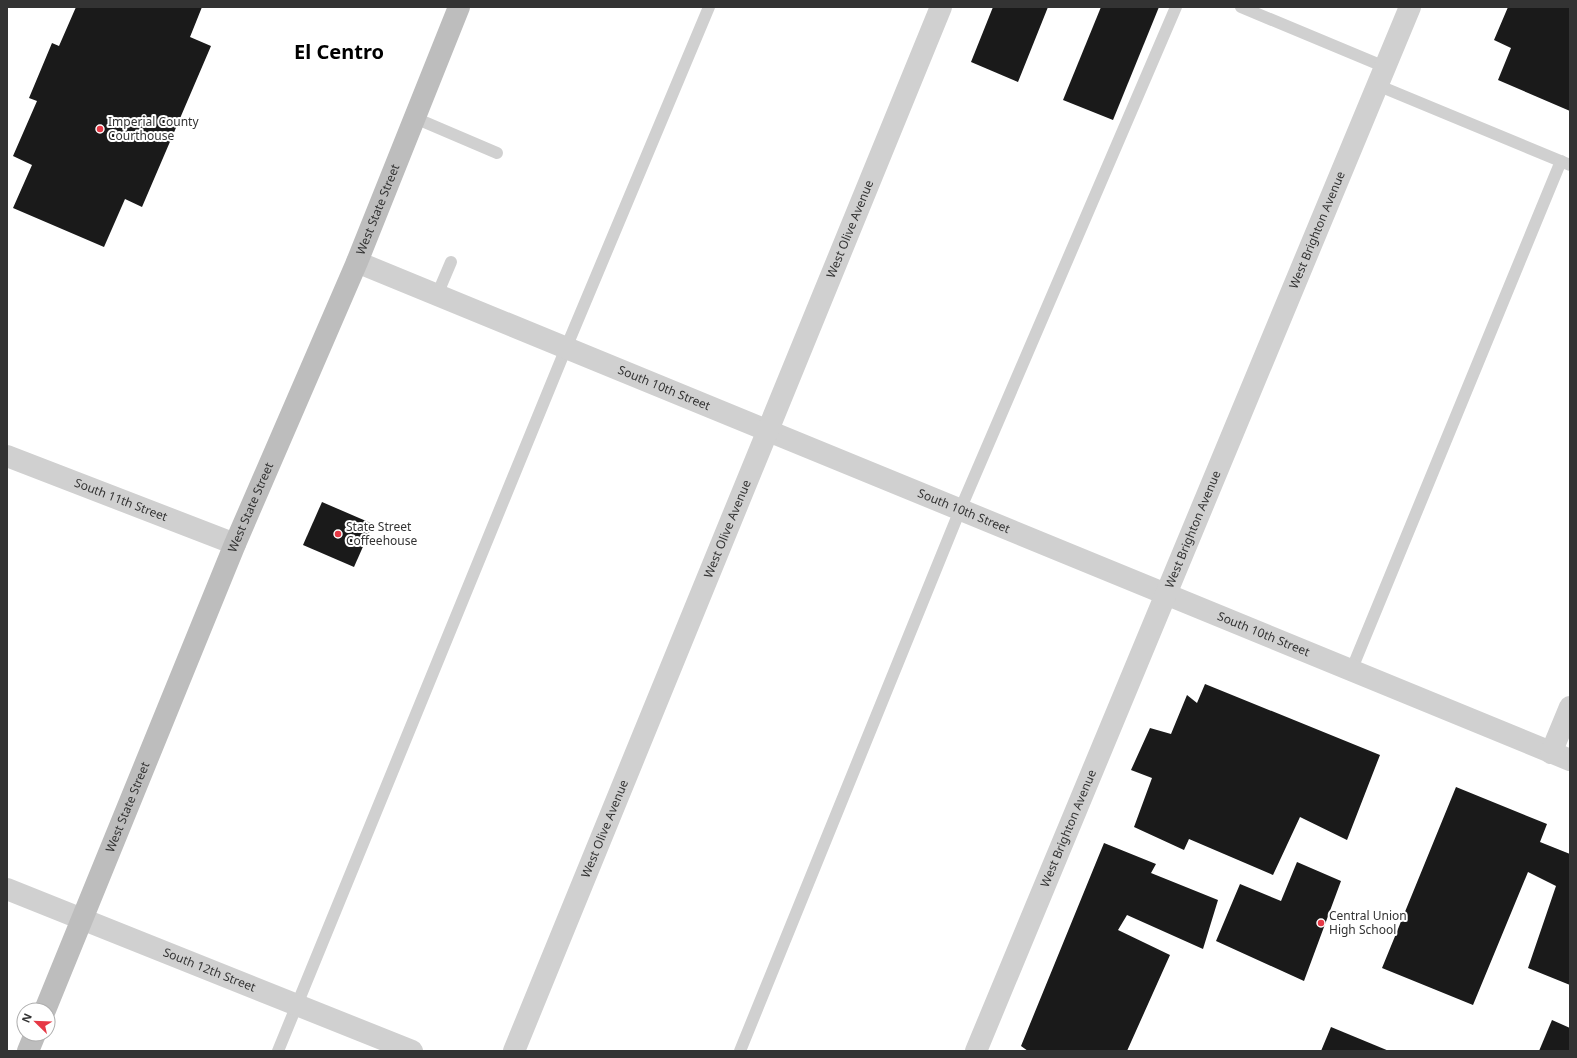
<svg xmlns="http://www.w3.org/2000/svg" width="1577" height="1058" viewBox="0 0 1577 1058" font-family="'Noto Sans',sans-serif">
<style>
.building{fill:#1a1a1a}
.lines{fill:none;stroke-linecap:round;stroke-linejoin:round}
.lane{stroke:#d0d0d0;stroke-width:12}
.street{stroke:#d0d0d0;stroke-width:22}
.secondary{stroke:#bdbdbd;stroke-width:22}
.poi-dot{fill:#e63946;stroke:#fff;stroke-width:1.5}
.labels{text-anchor:middle;stroke-width:4;stroke-linejoin:round;paint-order:stroke}
.poi-label{font-size:12px;fill:#333;stroke:#fff;text-anchor:start}
.street-label{font-size:12px;fill:#333;stroke:#fff}
.town-label{font-size:20px;font-weight:bold;fill:#000;stroke:#fff}
</style>
<rect width="100%" height="100%" fill="#fff"/>
<g class="building">
<polygon points="76,7 202,7 190,37 211,46 142,207 125,199 104,247 13,208 32,165 13,156 37,101 29,98 52,43 59,46"/>
<polygon points="993,7 1048,7 1018,82 971,62"/>
<polygon points="1101,7 1159,7 1113,120 1063,100"/>
<polygon points="1508,7 1570,7 1570,111 1498,80 1511,48 1494,40"/>
<polygon points="322,502 373,524 354,567 303,545"/>
<polygon points="1205,684 1380,755 1347,840 1300,817 1273,875 1189,839 1184,850 1134,827 1152,778 1131,770 1150,728 1171,734 1187,695 1197,703"/>
<polygon points="1456,787 1547,824 1540,842 1570,854 1570,985 1528,968 1556,886 1528,872 1473,1005 1382,968"/>
<polygon points="1104,843 1156,864 1151,873 1218,900 1203,949 1127,915 1118,930 1170,955 1127,1051 1028,1051 1021,1046"/>
<polygon points="1297,862 1341,881 1304,981 1216,941 1240,884 1281,901"/>
<polygon points="1552,1020 1570,1028 1570,1051 1539,1051"/>
<polygon points="1331,1027 1389,1051 1321,1051"/>
</g>
<g class="lines">
<g class="lane">
<polyline points="1241,7 1385,67"/>
<polyline points="1377,85 1570,165"/>
<polyline points="415,118 497,153"/>
<polyline points="437,295 451,262"/>
<polyline points="1351,671 1561,161"/>
<polyline points="278,1051 566,348 709,7"/>
<polyline points="740,1051 960,510 1176,7"/>
</g>
<g class="street">
<path id="s1" d="M 357,262 L 1570,760"/>
<path id="s2" d="M 7,456 L 235,544"/>
<polyline points="1551,753 1570,707"/>
<path id="s3" d="M 7,889 L 412,1051"/>
<path id="s4" d="M 514,1051 L 941,7"/>
<path id="s5" d="M 976,1051 L 1410,7"/>
</g>
<g class="secondary">
<path id="s6" d="M 45,1010 L 235,544 L 357,262 L 459,7"/>
<polyline points="28,1051 35,1034"/>
</g>
</g>
<g class="poi-dot">
<circle cx="100" cy="129" r="4"/>
<circle cx="338" cy="534" r="4"/>
<circle cx="1321" cy="923" r="4"/>
</g>
<g class="labels">
<g class="poi-label">
<text x="108" y="126">Imperial County<tspan x="108" dy="14">Courthouse</tspan></text>
<text x="346" y="531">State Street<tspan x="346" dy="14">Coffeehouse</tspan></text>
<text x="1329" y="920">Central Union<tspan x="1329" dy="14">High School</tspan></text>
</g>
<g class="street-label">
<text dy="4" stroke="none"><textPath href="#s6" startOffset="867">West State Street</textPath></text>
<text dy="4" stroke="none"><textPath href="#s4" startOffset="888">West Olive Avenue</textPath></text>
<text dy="4" stroke="none"><textPath href="#s5" startOffset="889">West Brighton Avenue</textPath></text>
<text dy="4" stroke="none"><textPath href="#s1" startOffset="332">South 10th Street</textPath></text>
<text dy="4" stroke="none"><textPath href="#s2" startOffset="122">South 11th Street</textPath></text>
<text dy="4" stroke="none"><textPath href="#s6" startOffset="543">West State Street</textPath></text>
<text dy="4" stroke="none"><textPath href="#s1" startOffset="656">South 10th Street</textPath></text>
<text dy="4" stroke="none"><textPath href="#s4" startOffset="564">West Olive Avenue</textPath></text>
<text dy="4" stroke="none"><textPath href="#s5" startOffset="565">West Brighton Avenue</textPath></text>
<text dy="4" stroke="none"><textPath href="#s1" startOffset="980">South 10th Street</textPath></text>
<text dy="4" stroke="none"><textPath href="#s6" startOffset="219">West State Street</textPath></text>
<text dy="4" stroke="none"><textPath href="#s5" startOffset="241">West Brighton Avenue</textPath></text>
<text dy="4" stroke="none"><textPath href="#s4" startOffset="240">West Olive Avenue</textPath></text>
<text dy="4" stroke="none"><textPath href="#s3" startOffset="218">South 12th Street</textPath></text>
</g>
<g class="town-label">
<text x="339" y="59">El Centro</text>
</g>
</g>
<rect width="1577" height="1058" fill="none" stroke="#333333" stroke-width="16"/>
<g transform="translate(36 1022) rotate(293)"><circle r="19" fill="#ffffff" stroke="#adadad"/>
<path d="M0-3L7 15L0 10L-7 15Z" fill="#e63946"/>
<text y="-6" font-size="11" font-weight="bold" text-anchor="middle" fill="#333333">N</text>
</g>
</svg>
